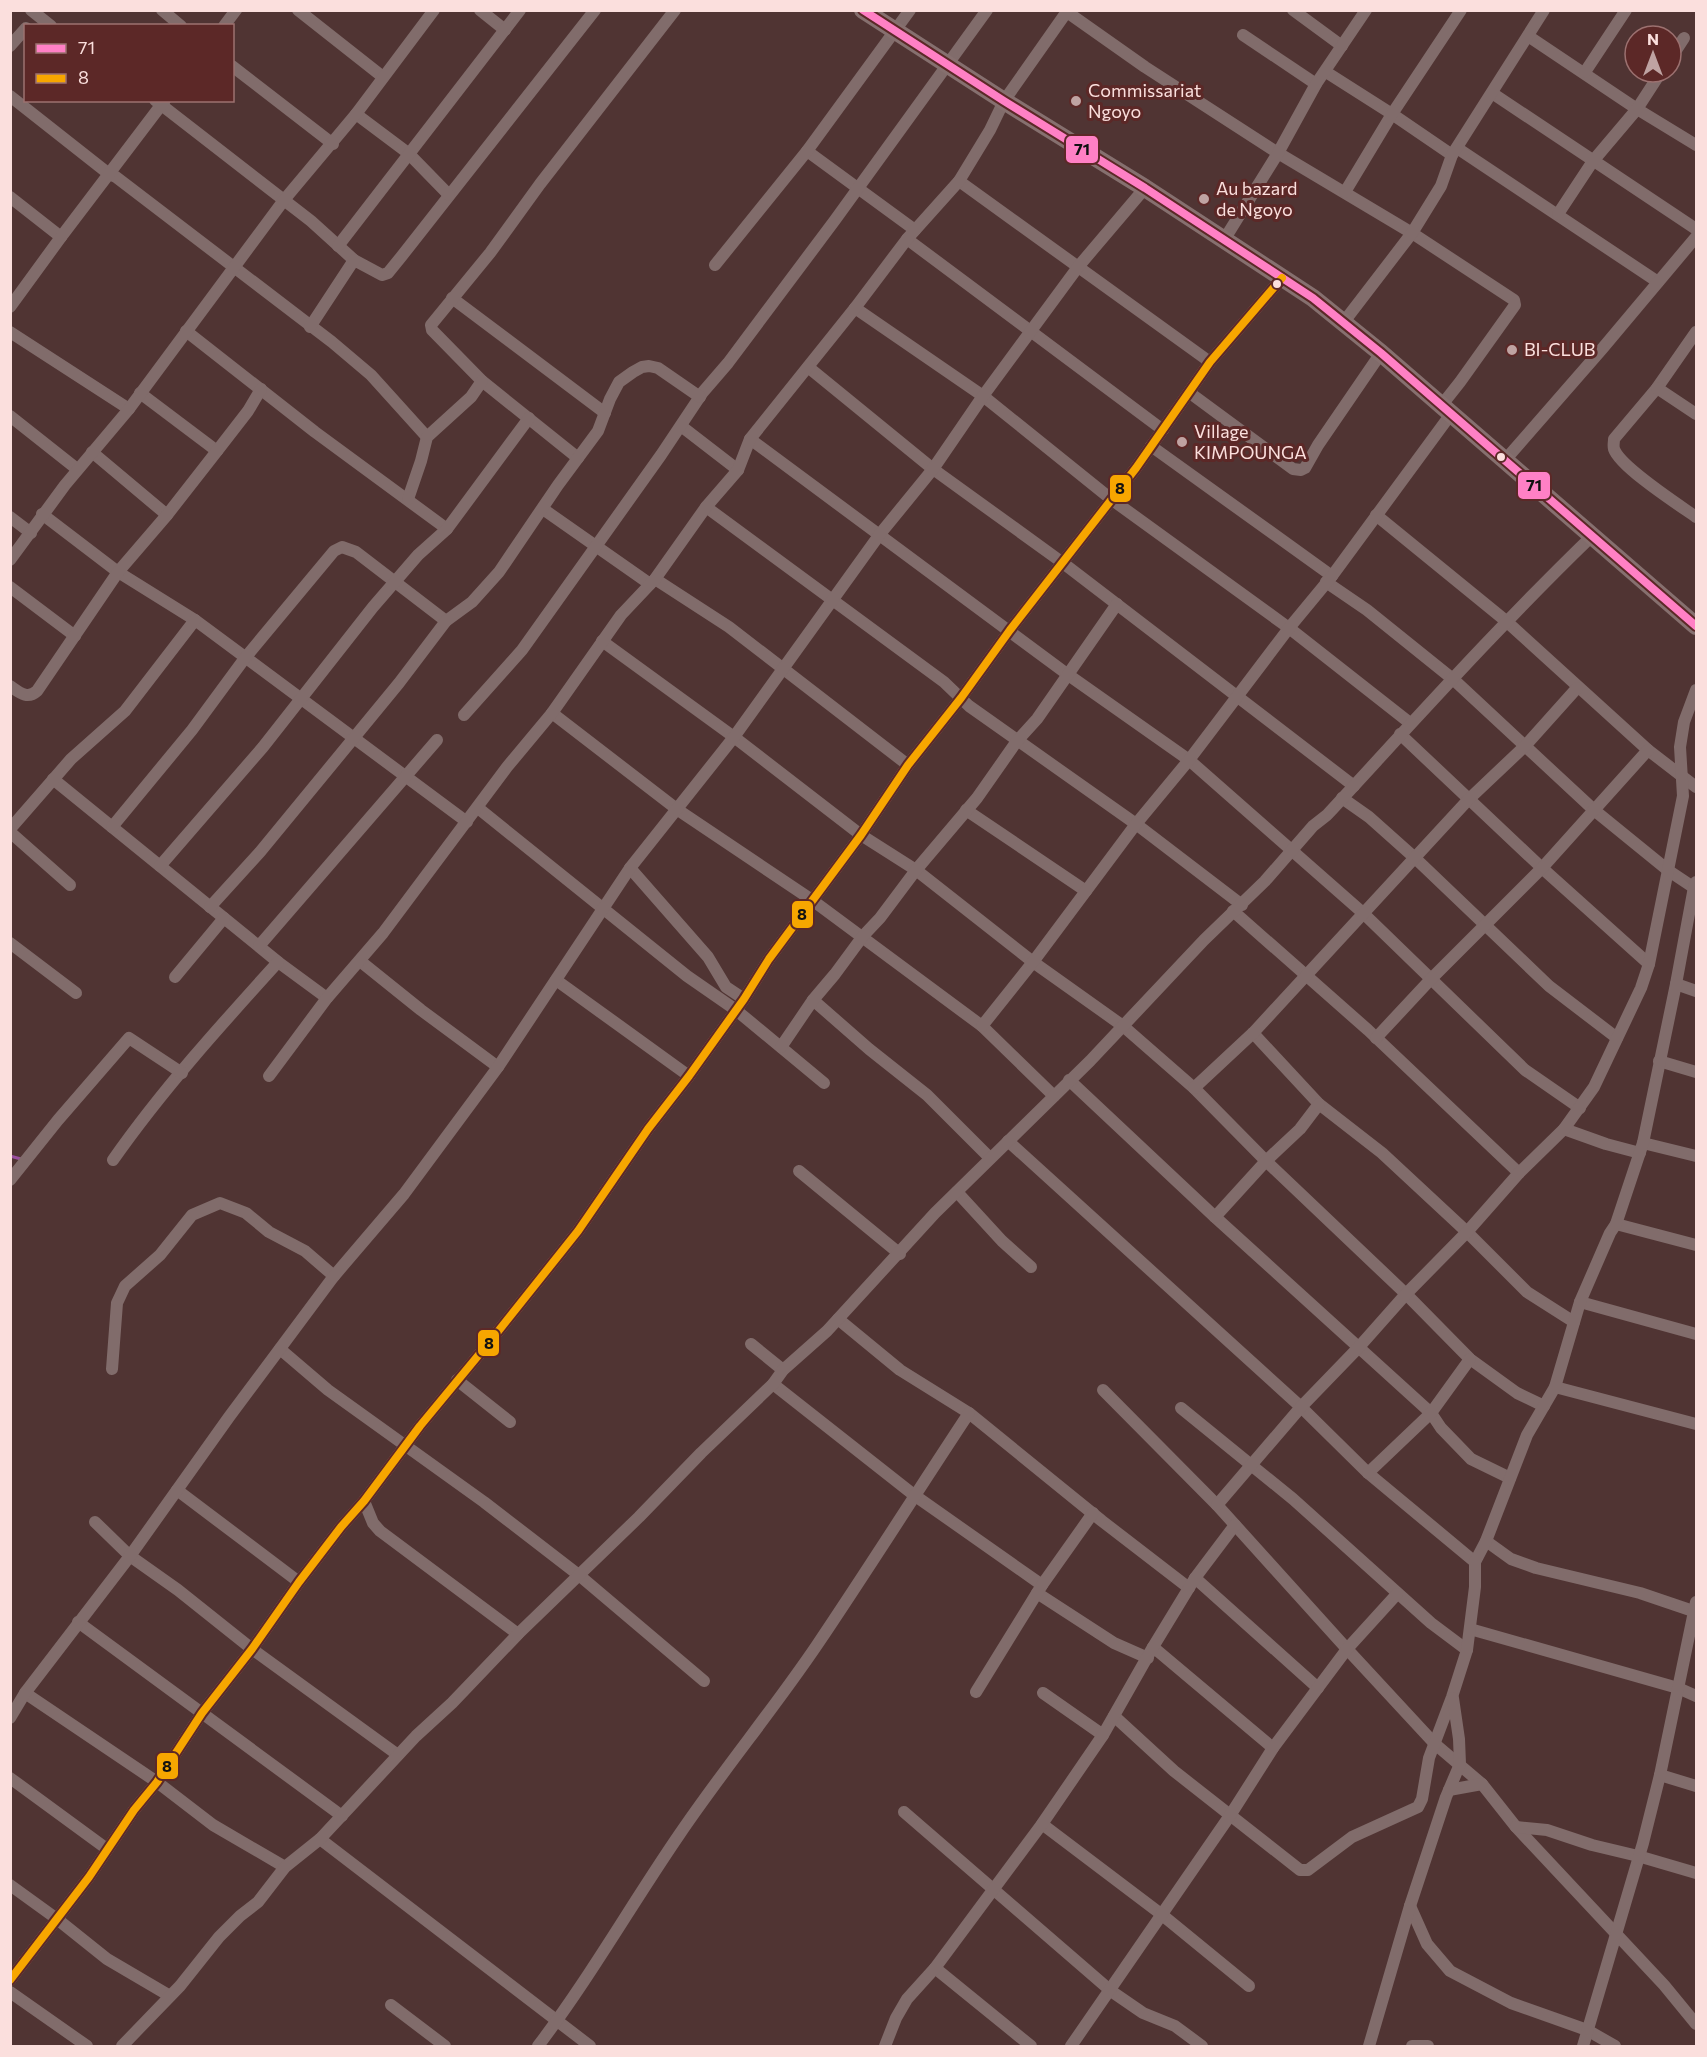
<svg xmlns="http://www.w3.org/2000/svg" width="1707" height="2057" viewBox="0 0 1707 2057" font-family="Commissioner,sans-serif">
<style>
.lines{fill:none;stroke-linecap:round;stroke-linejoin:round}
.stream{stroke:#994e9e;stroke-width:3}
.minor{stroke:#816c6b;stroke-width:12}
.highway{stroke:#86706f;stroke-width:18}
.bus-1-casing{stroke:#5c2827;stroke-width:12}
.bus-2-casing{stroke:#5c2827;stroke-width:12}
.bus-1{stroke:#ff80c5;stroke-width:8}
.bus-2{stroke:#f7a600;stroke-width:8}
.poi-dot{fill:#bfa3a2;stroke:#5c2827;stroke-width:2}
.bus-dot{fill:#fbdfdd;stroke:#5c2827;stroke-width:2}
.labels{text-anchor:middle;stroke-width:6;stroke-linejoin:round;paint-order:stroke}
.poi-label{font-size:18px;fill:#fbdfdd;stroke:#5c2827;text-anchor:start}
.line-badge{stroke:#5c2827;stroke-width:2}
.pale-badge-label{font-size:16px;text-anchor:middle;font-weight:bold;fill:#111}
</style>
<rect width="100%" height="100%" fill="#503433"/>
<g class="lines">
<polyline class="stream" points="10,1156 21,1159"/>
<g class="minor">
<polyline points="31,10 51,26"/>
<polyline points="162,10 181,26"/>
<polyline points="298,10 383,77"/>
<polyline points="480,10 505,30"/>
<polyline points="1293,10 1342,46"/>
<polyline points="1067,12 1145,67 1278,153 1412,233 1514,300 1515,305 1460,382 1441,406"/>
<polyline points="224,26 236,10"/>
<polyline points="1243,35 1316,84"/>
<polyline points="1528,36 1637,109 1696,145"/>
<polyline points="10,46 26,28"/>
<polyline points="1671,58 1684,38"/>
<polyline points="232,66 333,144"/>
<polyline points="1326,72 1392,114 1452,155"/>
<polyline points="1585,72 1626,10"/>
<polyline points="1492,93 1696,229"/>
<polyline points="10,96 109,174 116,177 332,342 371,375 427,437"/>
<polyline points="155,100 311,221 354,260 382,275 388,273 401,257 595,10"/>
<polyline points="356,114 408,153 449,195"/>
<polyline points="1457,148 1658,282"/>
<polyline points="807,151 915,230"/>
<polyline points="959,181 1210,362"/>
<polyline points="1345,192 1392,114 1461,10"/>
<polyline points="10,197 61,237"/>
<polyline points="1558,214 1593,161 1637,109 1661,72"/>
<polyline points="907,239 1163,430"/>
<polyline points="1224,240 1278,153 1316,84 1366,10"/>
<polyline points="338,246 520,10"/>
<polyline points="715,265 807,151 910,10"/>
<polyline points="452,298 605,413"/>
<polyline points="10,307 61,237 165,100"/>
<polyline points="855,308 983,396 1111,499 1289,628 1410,723"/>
<polyline points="1343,323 1412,233 1441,186 1452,155 1544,10"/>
<polyline points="310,327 354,260"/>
<polyline points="186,331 315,432 447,529"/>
<polyline points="10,332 129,409"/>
<path d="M 1696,332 L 1657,388 L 1614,439 C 1614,443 1613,445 1614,449 C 1620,467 1679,505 1696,517"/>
<polyline points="808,367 933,469 1063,563 1354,786"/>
<polyline points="1657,388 1696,414"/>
<polyline points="140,393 217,451"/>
<polyline points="1190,393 1293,469 1301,470 1305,468 1318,445 1381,353"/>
<polyline points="10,416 77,469"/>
<polyline points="681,426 738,470"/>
<polyline points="750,439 1067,674 1189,760 1363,913 1525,1070 1580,1108"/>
<polyline points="1151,446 1332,576"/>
<polyline points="92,452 167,515"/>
<polyline points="578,458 482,381 432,330 431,325 490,253 540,184 675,10"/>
<polyline points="1506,459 1602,349 1696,237"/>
<polyline points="408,499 421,461 427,437 471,397 482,381"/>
<polyline points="706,507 944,682 969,706 1136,824 1242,905"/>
<polyline points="543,509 650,584"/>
<polyline points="42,514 118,572 195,620 467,822"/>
<polyline points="1376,515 1506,621 1648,750 1696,787"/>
<polyline points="10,517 31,533"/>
<polyline points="10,560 65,485 129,409 284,200 356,114 434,10"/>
<polyline points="655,579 729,627 908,765"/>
<polyline points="1326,582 1367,610 1454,680 1594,810 1669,871 1696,889"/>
<polyline points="10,587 75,636"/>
<polyline points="602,641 734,737 861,835 916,870 1033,962 1123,1026 1194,1088 1266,1161 1406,1294 1470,1359 1517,1393 1544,1406"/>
<path d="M 10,686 C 19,692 27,700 37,691 L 118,572 L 167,515 L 217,451 L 248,411 L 261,389"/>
<polyline points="552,713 678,810 812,900 982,1026 1054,1096"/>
<polyline points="464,715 522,650 661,455 703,392 728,363 835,220 987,10"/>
<polyline points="1400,734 1542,868 1649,964"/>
<polyline points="53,779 278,962 327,998"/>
<polyline points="1342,798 1369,817 1415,858 1549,986 1617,1038"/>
<polyline points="478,808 687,976 736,1010 824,1083"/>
<polyline points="966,810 1086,891"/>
<polyline points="112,827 192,730 245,658 334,551 342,547 356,552 446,621"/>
<polyline points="10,829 71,759 125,711 195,620"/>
<polyline points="10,832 70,885"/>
<polyline points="160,866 263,747 373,607 418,555 447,529 529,418"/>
<polyline points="630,868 708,957 726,987 744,999"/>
<polyline points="210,907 260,852 399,683 446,621 472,602 499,572 558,485 598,431 610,399 619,382 633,372 642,367 649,366 658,368 700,397"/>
<polyline points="1233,911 1368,1030 1519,1173"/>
<polyline points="10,943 76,993"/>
<polyline points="259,946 437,740"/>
<polyline points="360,961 421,1010 498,1067"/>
<polyline points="175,977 224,918"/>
<polyline points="556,980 689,1076"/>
<polyline points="1676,984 1696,991"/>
<polyline points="813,1000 869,1049 927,1095 990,1158"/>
<polyline points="982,1026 1033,962 1136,824 1189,760 1289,628 1332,576 1451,414"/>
<polyline points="1253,1033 1319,1104 1382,1153 1467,1232 1527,1292 1574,1322"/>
<polyline points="1376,1038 1431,979 1542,868 1648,750"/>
<polyline points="781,1047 813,1000 835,974 863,936 880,918 916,870 977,798 1017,741 1037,719 1117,604"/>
<polyline points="1659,1061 1696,1072"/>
<polyline points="269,1076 327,998 383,933 507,767 552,713 621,615 655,579 706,507 738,470 750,439 855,308 907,239 959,181 990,130 1004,101 1068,10"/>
<polyline points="1069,1080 1215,1217 1431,1413 1441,1428 1471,1459 1510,1478"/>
<polyline points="1194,1088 1253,1033 1468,800 1525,746 1577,688"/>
<polyline points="1564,1129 1606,1144 1640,1153"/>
<polyline points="1008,1141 1301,1407 1368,1473 1475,1562"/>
<polyline points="1643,1143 1696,1156"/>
<path d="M 113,1160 C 162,1090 220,1026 278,962"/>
<polyline points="799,1171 900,1254"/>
<polyline points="10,1180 58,1120 129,1038 182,1073"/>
<polyline points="957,1192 1002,1241 1031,1267"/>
<polyline points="1215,1217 1266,1161 1300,1129 1319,1104"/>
<polyline points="1616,1224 1696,1245"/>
<polyline points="1580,1302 1696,1334"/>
<polyline points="838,1319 900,1370 969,1413 1102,1521 1189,1588"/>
<polyline points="751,1344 783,1370"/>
<polyline points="280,1349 328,1390 484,1502 580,1576 704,1681"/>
<polyline points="112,1369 117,1303 125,1286 160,1255 192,1215 220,1203 246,1213 269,1232 305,1251 334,1276"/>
<polyline points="457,1380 510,1422"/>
<polyline points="773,1384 914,1495 1042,1585"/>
<polyline points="1555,1387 1696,1424"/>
<polyline points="1103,1390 1217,1505 1347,1649 1435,1744 1482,1784 1516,1827 1664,1985 1696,2024"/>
<polyline points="1181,1408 1293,1499 1431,1623 1467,1650"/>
<polyline points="1368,1473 1431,1413 1470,1359"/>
<polyline points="177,1490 299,1582"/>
<polyline points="364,1501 373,1523 380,1531 518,1634"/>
<polyline points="1217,1505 1301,1407 1359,1347 1406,1294 1467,1232 1519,1173 1564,1129 1594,1087 1641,988 1649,964 1683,796 1680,747 1684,722 1696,690"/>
<polyline points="95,1522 130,1556 178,1590 252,1649 398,1755"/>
<polyline points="1486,1541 1511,1559 1536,1568 1640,1593 1696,1612"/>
<polyline points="1195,1578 1318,1688"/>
<polyline points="1037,1593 1114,1643 1148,1658"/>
<polyline points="78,1622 342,1816"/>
<polyline points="1470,1629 1678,1688 1696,1696"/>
<polyline points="1153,1647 1273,1748"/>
<polyline points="976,1692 1042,1585 1093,1513"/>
<polyline points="25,1693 157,1782 213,1825 285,1867"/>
<polyline points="1043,1693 1103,1735"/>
<polyline points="1114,1716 1174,1771 1300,1870 1308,1870 1352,1837 1418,1807 1422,1799 1429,1758 1452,1697 1467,1650 1475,1587 1475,1562 1486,1541 1527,1435 1555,1387 1580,1302 1610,1233 1616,1224 1643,1143 1676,984 1694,887 1696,882"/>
<polyline points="10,1718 25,1693 130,1556 229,1417 334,1276 404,1194 498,1067 630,868 734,737 880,534 933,469 983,396 1078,267 1145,188"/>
<polyline points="1660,1775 1696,1786"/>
<polyline points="10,1778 107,1849"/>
<polyline points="1449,1790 1482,1784"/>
<polyline points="904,1812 1111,1991 1143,2013 1175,2026 1202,2046"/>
<polyline points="1042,1824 1161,1914 1249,1986"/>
<polyline points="1516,1827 1547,1830 1592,1845 1638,1856 1696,1873"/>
<polyline points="320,1839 590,2046"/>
<polyline points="10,1885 57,1919 107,1959 170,1996"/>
<polyline points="1410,1906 1427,1944 1450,1971 1511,2003 1587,2030 1615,2046"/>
<polyline points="935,1968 1031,2046"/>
<polyline points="10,1980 89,1877 134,1810 157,1782 202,1713 252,1649 299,1582 341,1527 364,1501 420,1426 496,1334 578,1231 648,1129 689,1076 744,999 769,959 861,835 908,765 961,698 1010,630 1136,468 1210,362 1282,278"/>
<polyline points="10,1992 87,2046"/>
<polyline points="391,2005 445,2046"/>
<path d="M 122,2046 L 180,1986 L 219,1937 L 240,1916 L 258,1902 L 285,1867 L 320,1839 L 416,1736 L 452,1703 L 518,1634 L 639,1517 L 701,1453 L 773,1384 L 783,1370 L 827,1331 L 935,1213 L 1090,1061 L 1204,940 L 1265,881 L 1313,826 L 1327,815 C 1414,721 1499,626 1591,537"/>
<path d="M 538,2046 C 589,1979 631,1905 679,1835 C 723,1770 773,1710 817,1645 C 869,1568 918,1490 969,1413"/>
<polyline points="885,2046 896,2018 907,1999 935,1968 1042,1824 1103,1735 1153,1647 1195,1578 1235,1525"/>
<polyline points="1071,2046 1231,1814 1273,1748 1347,1649 1397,1594"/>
<polyline points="1369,2046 1410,1906 1446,1797 1460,1764 1459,1739 1453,1698"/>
<polyline points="1412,2046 1428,2046"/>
<polyline points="1583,2046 1643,1843 1660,1775 1696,1602"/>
</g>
<polyline class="highway" points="863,10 1004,101 1145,188 1313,298 1381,353 1696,626"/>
<defs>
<polyline id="bus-1" points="863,10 1004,101 1145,188 1313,298 1381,353 1696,626"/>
<polyline id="bus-2" points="10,1980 89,1877 134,1810 157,1782 202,1713 252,1649 299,1582 341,1527 364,1501 420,1426 496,1334 578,1231 648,1129 689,1076 744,999 769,959 861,835 908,765 961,698 1010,630 1136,468 1210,362 1282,278"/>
</defs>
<use href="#bus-1" class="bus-1-casing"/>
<use href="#bus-2" class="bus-2-casing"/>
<use href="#bus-1" class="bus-1"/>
<use href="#bus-2" class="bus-2"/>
</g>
<g class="poi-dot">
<circle cx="1076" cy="101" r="6"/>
<circle cx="1204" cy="199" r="6"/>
<circle cx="1512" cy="350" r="6"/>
<circle cx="1182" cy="442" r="6"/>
</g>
<g class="bus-dot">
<circle cx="1277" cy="284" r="5"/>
<circle cx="1501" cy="457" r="5"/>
</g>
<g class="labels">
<g class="poi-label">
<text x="1088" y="97">Commissariat<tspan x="1088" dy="21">Ngoyo</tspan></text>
<text x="1216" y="195">Au bazard<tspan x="1216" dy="21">de Ngoyo</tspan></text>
<text x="1524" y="356">BI-CLUB</text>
<text x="1194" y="438">Village<tspan x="1194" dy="21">KIMPOUNGA</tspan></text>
</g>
</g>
<g class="line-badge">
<rect x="1065" y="135" width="34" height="29" rx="6" fill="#ff80c5"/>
<rect x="1517" y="471" width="34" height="29" rx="6" fill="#ff80c5"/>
<rect x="1109" y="474" width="23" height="29" rx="6" fill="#f7a600"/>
<rect x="791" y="900" width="23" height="29" rx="6" fill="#f7a600"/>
<rect x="477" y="1329" width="23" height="28" rx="6" fill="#f7a600"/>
<rect x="156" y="1752" width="23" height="28" rx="6" fill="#f7a600"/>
</g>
<g class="pale-badge-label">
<text x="1082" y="155">71</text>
<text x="1534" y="491">71</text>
<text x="1120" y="494">8</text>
<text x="802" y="920">8</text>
<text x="489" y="1349">8</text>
<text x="167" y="1772">8</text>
</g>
<rect width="1707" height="2057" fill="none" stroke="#fbdfdd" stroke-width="24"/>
<rect x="24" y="24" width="210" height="78" fill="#5c2827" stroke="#9c7170" stroke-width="1.5"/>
<rect x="36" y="44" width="30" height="9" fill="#ff80c5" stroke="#9c7170" stroke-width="1.5"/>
<text x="78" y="54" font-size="18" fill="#fbdfdd">71</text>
<rect x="36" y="74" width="30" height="9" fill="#f7a600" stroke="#9c7170" stroke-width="1.5"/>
<text x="78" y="84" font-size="18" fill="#fbdfdd">8</text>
<g transform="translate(1653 54)"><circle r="28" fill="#5c2827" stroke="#9c7170" stroke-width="1.5"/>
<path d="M0-4.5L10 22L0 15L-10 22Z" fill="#bfa3a2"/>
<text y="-9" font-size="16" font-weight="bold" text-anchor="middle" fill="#fbdfdd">N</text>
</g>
</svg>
